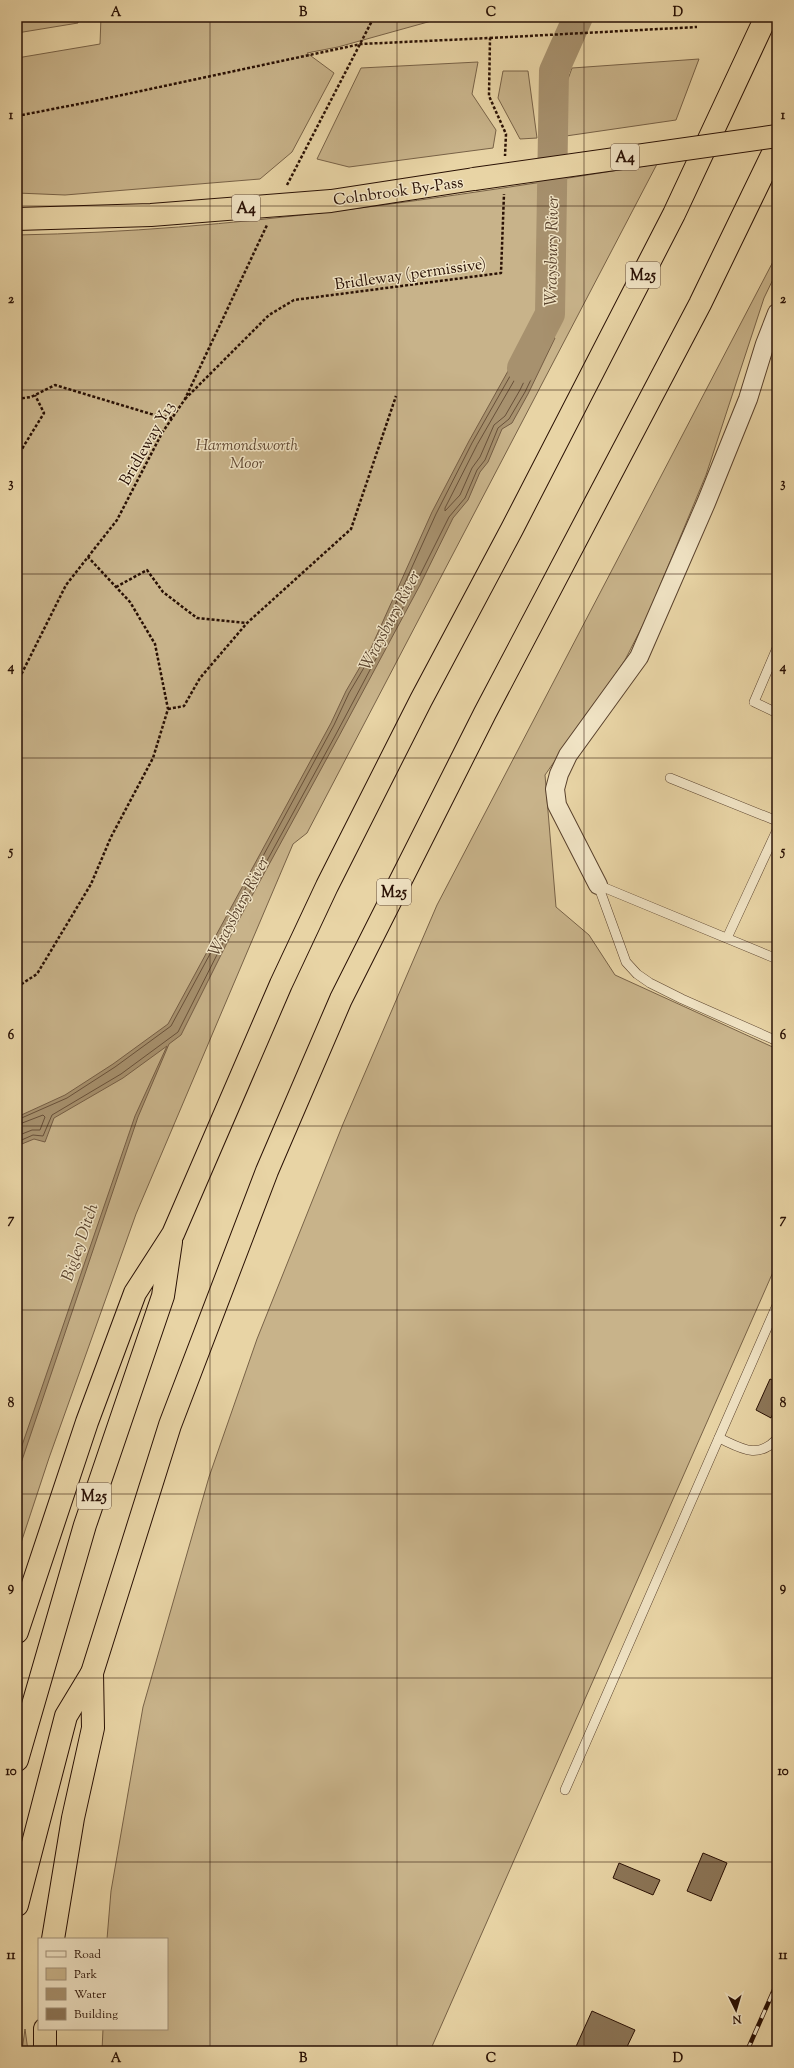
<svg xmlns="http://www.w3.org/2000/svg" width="794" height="2068" viewBox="0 0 794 2068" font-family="'Sorts Mill Goudy',serif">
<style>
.green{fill:#c8b38a;stroke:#786247}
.water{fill:#a7916e;stroke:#755d44}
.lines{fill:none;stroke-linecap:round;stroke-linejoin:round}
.shore{stroke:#685039;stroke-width:1}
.river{stroke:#a7916e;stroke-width:30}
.building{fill:#8c7658;stroke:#291004}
.lane-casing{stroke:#59412c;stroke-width:10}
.street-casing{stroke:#59412c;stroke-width:20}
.highway-casing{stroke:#291004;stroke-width:24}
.path{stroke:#291004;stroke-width:2.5;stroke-dasharray:3 2;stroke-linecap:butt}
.lane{stroke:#f0e3c4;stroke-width:9}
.street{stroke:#f0e3c4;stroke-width:18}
.highway{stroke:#e8d4a5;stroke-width:22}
.rail-casing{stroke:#291004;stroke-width:4.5}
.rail{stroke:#f0e3c4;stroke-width:3;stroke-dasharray:9;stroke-linecap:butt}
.highway-bridge-casing{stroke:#291004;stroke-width:24;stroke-linecap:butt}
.highway-bridge{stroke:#e8d4a5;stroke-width:22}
.grid{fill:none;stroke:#291004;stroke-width:1;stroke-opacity:0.55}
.labels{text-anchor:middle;stroke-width:3;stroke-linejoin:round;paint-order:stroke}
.shield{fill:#f0e3c4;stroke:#654f3e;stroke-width:1}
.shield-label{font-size:15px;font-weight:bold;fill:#291004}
.street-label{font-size:16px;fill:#291004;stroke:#f0e3c4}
.park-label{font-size:16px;font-style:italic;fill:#614933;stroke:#f0e3c4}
.water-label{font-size:17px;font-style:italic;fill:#5b442e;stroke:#f0e3c4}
.neatline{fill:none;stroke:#291004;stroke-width:1.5}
.grid-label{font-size:13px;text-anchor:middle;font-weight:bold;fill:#291004}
</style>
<rect width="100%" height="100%" fill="#e8d4a5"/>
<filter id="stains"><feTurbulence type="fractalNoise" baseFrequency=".005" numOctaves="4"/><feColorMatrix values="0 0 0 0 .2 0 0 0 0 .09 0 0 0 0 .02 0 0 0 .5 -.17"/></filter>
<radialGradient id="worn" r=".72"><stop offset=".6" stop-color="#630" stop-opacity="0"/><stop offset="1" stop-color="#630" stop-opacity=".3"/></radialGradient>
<g class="green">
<polygon points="17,17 78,17 78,23 17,33"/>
<polygon points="101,17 477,17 435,20 338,47 307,53 334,73 292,152 260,179 65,195 17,193 17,58 100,44"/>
<polygon points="699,59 676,120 559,137 555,115 572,68"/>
<polygon points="478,62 472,94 496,130 493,148 349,167 317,159 361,68"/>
<polygon points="503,71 528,71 537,138 520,139 498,98"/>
<path d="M 657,164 L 307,833 L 293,844 L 136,1214 L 49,1458 L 17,1555 L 17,235 C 234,231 443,198 657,164 Z"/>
<polygon points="777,254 777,271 764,298 706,475 647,617 625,660 545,775 556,907 589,935 615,975 777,1049 777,1263 430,2051 102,2051 103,2029 167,2029 167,1939 107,1939 111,1891 143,1707 209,1477 257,1339 343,1124 437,905"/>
<polygon points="25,2029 28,2051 22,2051"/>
</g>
<polygon class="water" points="532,328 555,338 528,394 512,423 502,429 488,462 480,472 468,500 453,518 420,585 338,738 236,925 181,1035 169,1044 138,1117 17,1475 17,1460 135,1116 167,1046 123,1078 54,1118 45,1142 34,1139 17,1146 17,1117 65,1095 113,1064 168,1024 331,723 346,691 371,648 432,512 469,441"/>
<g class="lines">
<g class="shore">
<polygon points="538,340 542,344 520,390 505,416 494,425 480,457 472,468 460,495 445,511 445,508 477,445"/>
<polyline points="17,1120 67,1098 115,1067 171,1026 334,725 349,693 375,649 436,514 472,443 534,334 548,339 549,342 525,392 509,419 498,428 485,460 477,470 465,498 449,517 416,583 335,736 233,923 178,1032 121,1074 52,1115 43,1136 33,1135 17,1142"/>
<polyline points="17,1125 43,1115 45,1117 40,1130 32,1130 17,1136"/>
</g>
<polyline class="river" points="522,368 550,314 554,71 578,17"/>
</g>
<g class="building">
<polygon points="770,1379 777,1382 777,1409 775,1408 771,1418 756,1410"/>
<polygon points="703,1853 727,1863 711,1901 687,1891"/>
<polygon points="619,1863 660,1880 653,1895 613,1878"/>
<polygon points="592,2011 635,2030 625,2051 574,2051"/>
<polygon points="777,2040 777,2051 772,2051"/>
</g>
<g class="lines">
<defs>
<g id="lane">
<polyline points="777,648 754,702 777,713"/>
<polyline points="670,778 777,821"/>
<polyline points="598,885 626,962 637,974 650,983 682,999 777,1041"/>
<polyline points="598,885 777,959"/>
<polyline points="727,938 777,830"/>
<path d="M 719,1438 C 741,1448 757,1460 777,1439"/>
<polyline points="565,1790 777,1305"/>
</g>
<polyline id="street" points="598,885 557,805 555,789 559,774 568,755 639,657 706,503 748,399 765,344 777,313"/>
<g id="highway">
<polyline points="17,219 151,215 331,201 474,179"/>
<polyline points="17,1632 87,1422 135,1293 173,1234 281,984 327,886 421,700 512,529 674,214 766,17"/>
<polyline points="17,1760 85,1525 163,1296 171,1242"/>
<polyline points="17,1905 66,1716 92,1673 170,1425 267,1171 341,999 485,713 700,304 777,145"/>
<polyline points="53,1939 73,1818 93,1728 92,1673"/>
<polyline points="45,2051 45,2029"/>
</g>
</defs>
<use href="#lane" class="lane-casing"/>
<use href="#street" class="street-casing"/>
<use href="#highway" class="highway-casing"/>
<g class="path">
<polyline points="490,38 697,27"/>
<polyline points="17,116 94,101 361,44 490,38 489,96 506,134 505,156"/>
<polyline points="287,185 374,17"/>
<polyline points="17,399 31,397 55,385 151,414 172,418"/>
<polyline points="185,399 269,315 294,300 501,273 504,194"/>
<polyline points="17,457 44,413 35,395"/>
<polyline points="116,587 147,570 163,592 197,618 246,623"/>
<polyline points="17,683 66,585 117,520 162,433 185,399 267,225"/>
<polyline points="168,709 184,706 200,678 247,623 351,529 396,396"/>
<polyline points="17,987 37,974 91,884 111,837 153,758 168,709 155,644 130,602 88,557"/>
</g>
<use href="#lane" class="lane"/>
<use href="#street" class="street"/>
<use href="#highway" class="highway"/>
<defs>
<polyline id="rail" points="747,2051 777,1983"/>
</defs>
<use href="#rail" class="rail-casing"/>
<use href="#rail" class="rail"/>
<defs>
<polyline id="highway-bridge" points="474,179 777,136"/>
</defs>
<use href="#highway-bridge" class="highway-bridge-casing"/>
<use href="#highway-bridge" class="highway-bridge"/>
</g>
<path class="grid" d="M 210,17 L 210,2051M 397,17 L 397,2051M 584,17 L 584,2051M 17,206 L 777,206M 17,390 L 777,390M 17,574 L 777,574M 17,758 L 777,758M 17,942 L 777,942M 17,1126 L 777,1126M 17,1310 L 777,1310M 17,1494 L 777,1494M 17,1678 L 777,1678M 17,1862 L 777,1862"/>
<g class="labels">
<g class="shield">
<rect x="611" y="144" width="28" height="26" rx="3"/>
<rect x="232" y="195" width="28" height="26" rx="3"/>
<rect x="626" y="262" width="34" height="26" rx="3"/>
<rect x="377" y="879" width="34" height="26" rx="3"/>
<rect x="77" y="1483" width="34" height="26" rx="3"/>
</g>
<g class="shield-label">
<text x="625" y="162">A4</text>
<text x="246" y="213">A4</text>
<text x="643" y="280">M25</text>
<text x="394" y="897">M25</text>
<text x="94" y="1501">M25</text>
</g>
<g class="street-label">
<text transform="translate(398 190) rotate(-8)" y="6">Colnbrook By-Pass</text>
<text transform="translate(410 273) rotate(-8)" y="6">Bridleway (permissive)</text>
<text transform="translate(146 443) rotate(-60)" y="6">Bridleway Y13</text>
</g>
<g class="park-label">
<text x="247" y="450">Harmondsworth<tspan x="247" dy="18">Moor</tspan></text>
</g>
<g class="water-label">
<text transform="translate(551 251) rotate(-89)" y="6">Wraysbury River</text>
<text transform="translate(389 620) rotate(-62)" y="6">Wraysbury River</text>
<text transform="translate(238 906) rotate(-62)" y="6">Wraysbury River</text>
<text transform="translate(79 1242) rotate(-71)" y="6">Bigley Ditch</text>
</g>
</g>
<rect width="794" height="2068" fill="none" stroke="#e8d4a5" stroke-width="44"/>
<rect x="38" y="1938" width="130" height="92" fill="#f0e3c4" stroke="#a08f77"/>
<rect x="46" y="1951" width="20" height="6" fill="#f0e3c4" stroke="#a08f77"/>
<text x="74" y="1958" font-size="12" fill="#291004">Road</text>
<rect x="46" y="1968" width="20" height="12" fill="#c8b38a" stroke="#a08f77"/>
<text x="74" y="1978" font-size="12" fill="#291004">Park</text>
<rect x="46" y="1988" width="20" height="12" fill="#a7916e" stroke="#a08f77"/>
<text x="74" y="1998" font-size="12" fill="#291004">Water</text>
<rect x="46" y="2008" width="20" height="12" fill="#8c7658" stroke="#a08f77"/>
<text x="74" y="2018" font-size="12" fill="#291004">Building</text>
<g transform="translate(736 2010) rotate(175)" stroke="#f0e3c4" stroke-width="3" paint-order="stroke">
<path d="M0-3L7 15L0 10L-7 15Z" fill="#291004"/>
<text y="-6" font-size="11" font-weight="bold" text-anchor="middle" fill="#291004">N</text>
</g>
<rect x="22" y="22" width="750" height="2024" class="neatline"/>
<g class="grid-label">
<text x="116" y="16">A</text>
<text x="303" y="16">B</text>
<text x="491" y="16">C</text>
<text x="678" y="16">D</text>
<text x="11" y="119">1</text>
<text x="783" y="119">1</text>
<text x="11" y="303">2</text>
<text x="783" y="303">2</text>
<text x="11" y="487">3</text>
<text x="783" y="487">3</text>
<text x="11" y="671">4</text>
<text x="783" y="671">4</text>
<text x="11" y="855">5</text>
<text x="783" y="855">5</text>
<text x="11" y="1039">6</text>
<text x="783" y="1039">6</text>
<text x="11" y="1223">7</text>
<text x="783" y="1223">7</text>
<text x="11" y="1407">8</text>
<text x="783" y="1407">8</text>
<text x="11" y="1591">9</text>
<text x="783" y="1591">9</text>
<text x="11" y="1775">10</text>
<text x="783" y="1775">10</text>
<text x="11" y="1959">11</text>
<text x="783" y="1959">11</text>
<text x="116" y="2062">A</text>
<text x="303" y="2062">B</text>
<text x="491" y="2062">C</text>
<text x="678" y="2062">D</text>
</g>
<rect width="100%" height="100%" filter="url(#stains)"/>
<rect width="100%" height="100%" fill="url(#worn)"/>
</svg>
